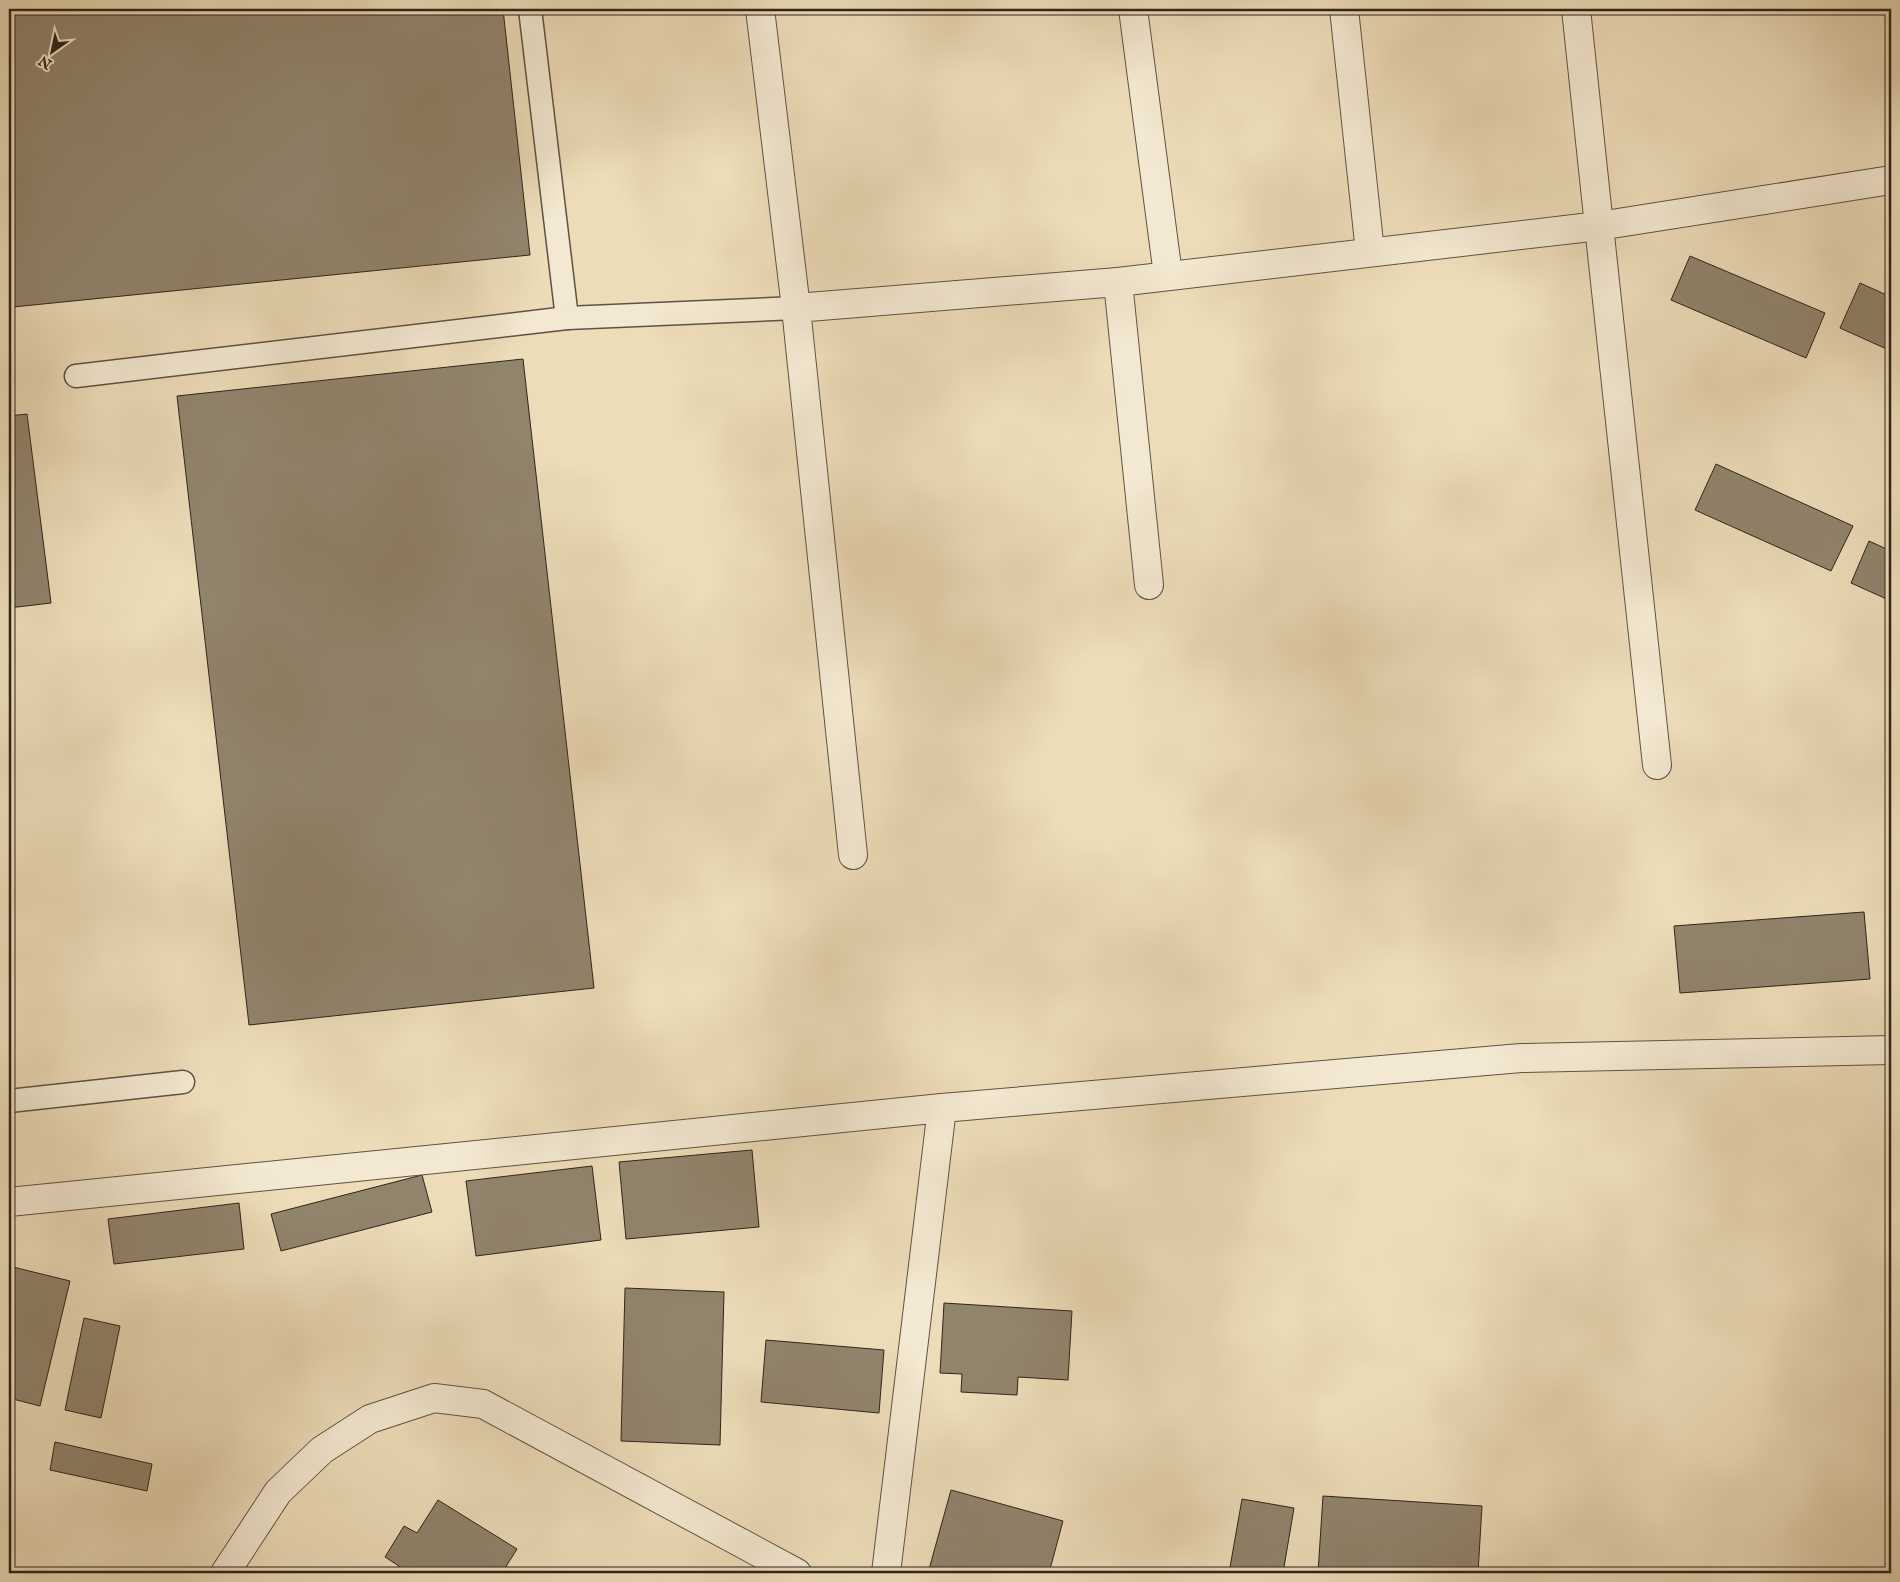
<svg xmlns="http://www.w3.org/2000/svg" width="1900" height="1582" viewBox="0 0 1900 1582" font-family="'IM FELL English',serif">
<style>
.building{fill:#91846d;stroke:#2e251c}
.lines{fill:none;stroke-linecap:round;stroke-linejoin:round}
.service-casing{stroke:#5e5343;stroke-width:25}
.minor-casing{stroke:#5e5343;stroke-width:30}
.service{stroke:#f3e8d1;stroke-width:22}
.minor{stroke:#f3e8d1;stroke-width:28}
</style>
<rect width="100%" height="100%" fill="#ecdcb8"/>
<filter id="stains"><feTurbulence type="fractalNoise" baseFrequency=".004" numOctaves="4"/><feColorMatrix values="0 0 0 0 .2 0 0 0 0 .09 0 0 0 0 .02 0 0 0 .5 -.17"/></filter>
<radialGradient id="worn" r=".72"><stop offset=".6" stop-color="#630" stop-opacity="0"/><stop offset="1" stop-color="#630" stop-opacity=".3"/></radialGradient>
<g class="building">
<polygon points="9,9 503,9 530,255 13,307 9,265"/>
<polygon points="1690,256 1825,313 1806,358 1671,300"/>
<polygon points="1860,283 1891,297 1891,351 1840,328"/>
<polygon points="523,359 594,988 249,1025 177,396"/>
<polygon points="27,414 51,603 9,608 9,416"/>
<polygon points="1716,464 1853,526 1831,571 1695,510"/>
<polygon points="1869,541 1891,551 1891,601 1851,583"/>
<polygon points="1864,912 1870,979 1680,993 1674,926"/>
<polygon points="752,1150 759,1227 626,1239 619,1162"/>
<polygon points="592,1166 601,1240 476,1256 466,1181"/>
<polygon points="422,1175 432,1212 281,1251 271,1214"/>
<polygon points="239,1203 244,1249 114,1264 108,1219"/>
<polygon points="9,1266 70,1281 40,1406 9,1398"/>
<polygon points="625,1288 724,1292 720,1445 621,1441"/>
<polygon points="944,1303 1072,1311 1068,1380 1018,1377 1017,1395 961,1392 962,1374 940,1373"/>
<polygon points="84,1318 120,1326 101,1418 65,1410"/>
<polygon points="766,1340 884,1350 879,1413 761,1402"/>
<polygon points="55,1442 152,1464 147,1491 50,1470"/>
<polygon points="951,1490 1063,1521 1049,1573 928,1573"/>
<polygon points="1323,1496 1482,1506 1478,1573 1318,1573"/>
<polygon points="1242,1499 1294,1508 1283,1573 1229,1573"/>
<polygon points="438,1500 517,1549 502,1573 395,1573 399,1566 385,1557 404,1526 417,1533"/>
</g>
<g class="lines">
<defs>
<g id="service">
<polyline points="530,9 567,318"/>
<polyline points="76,376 567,318 796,308"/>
<polyline points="9,1101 183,1082"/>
</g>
<g id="minor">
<polyline points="760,9 796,308"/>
<polyline points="1133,9 1168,275"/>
<polyline points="1344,9 1370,252"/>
<polyline points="1118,282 1149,585"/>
<polyline points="1657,765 1599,226 1891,180"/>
<polyline points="853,855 796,308 1118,282 1599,226 1576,9"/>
<polyline points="9,1202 942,1108 1521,1058 1891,1050"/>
<polyline points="225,1573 278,1492 322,1450 370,1419 434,1398 483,1404 797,1573"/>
<polyline points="886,1573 942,1108"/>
</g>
</defs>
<use href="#service" class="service-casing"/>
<use href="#minor" class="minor-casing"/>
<use href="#service" class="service"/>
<use href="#minor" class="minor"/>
</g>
<rect width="1900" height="1582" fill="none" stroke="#ecdcb8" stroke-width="30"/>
<rect x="10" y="10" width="1880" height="1562" fill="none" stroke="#2e251c" stroke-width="2.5"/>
<rect x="15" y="15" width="1870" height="1552" fill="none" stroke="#2e251c"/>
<g transform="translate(52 52) rotate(213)" stroke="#f3e8d1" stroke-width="4" paint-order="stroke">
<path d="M0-4L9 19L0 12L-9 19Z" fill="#2e251c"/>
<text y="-8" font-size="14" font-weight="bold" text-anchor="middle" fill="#2e251c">N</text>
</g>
<rect width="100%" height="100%" filter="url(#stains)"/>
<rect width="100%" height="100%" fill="url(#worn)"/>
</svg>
